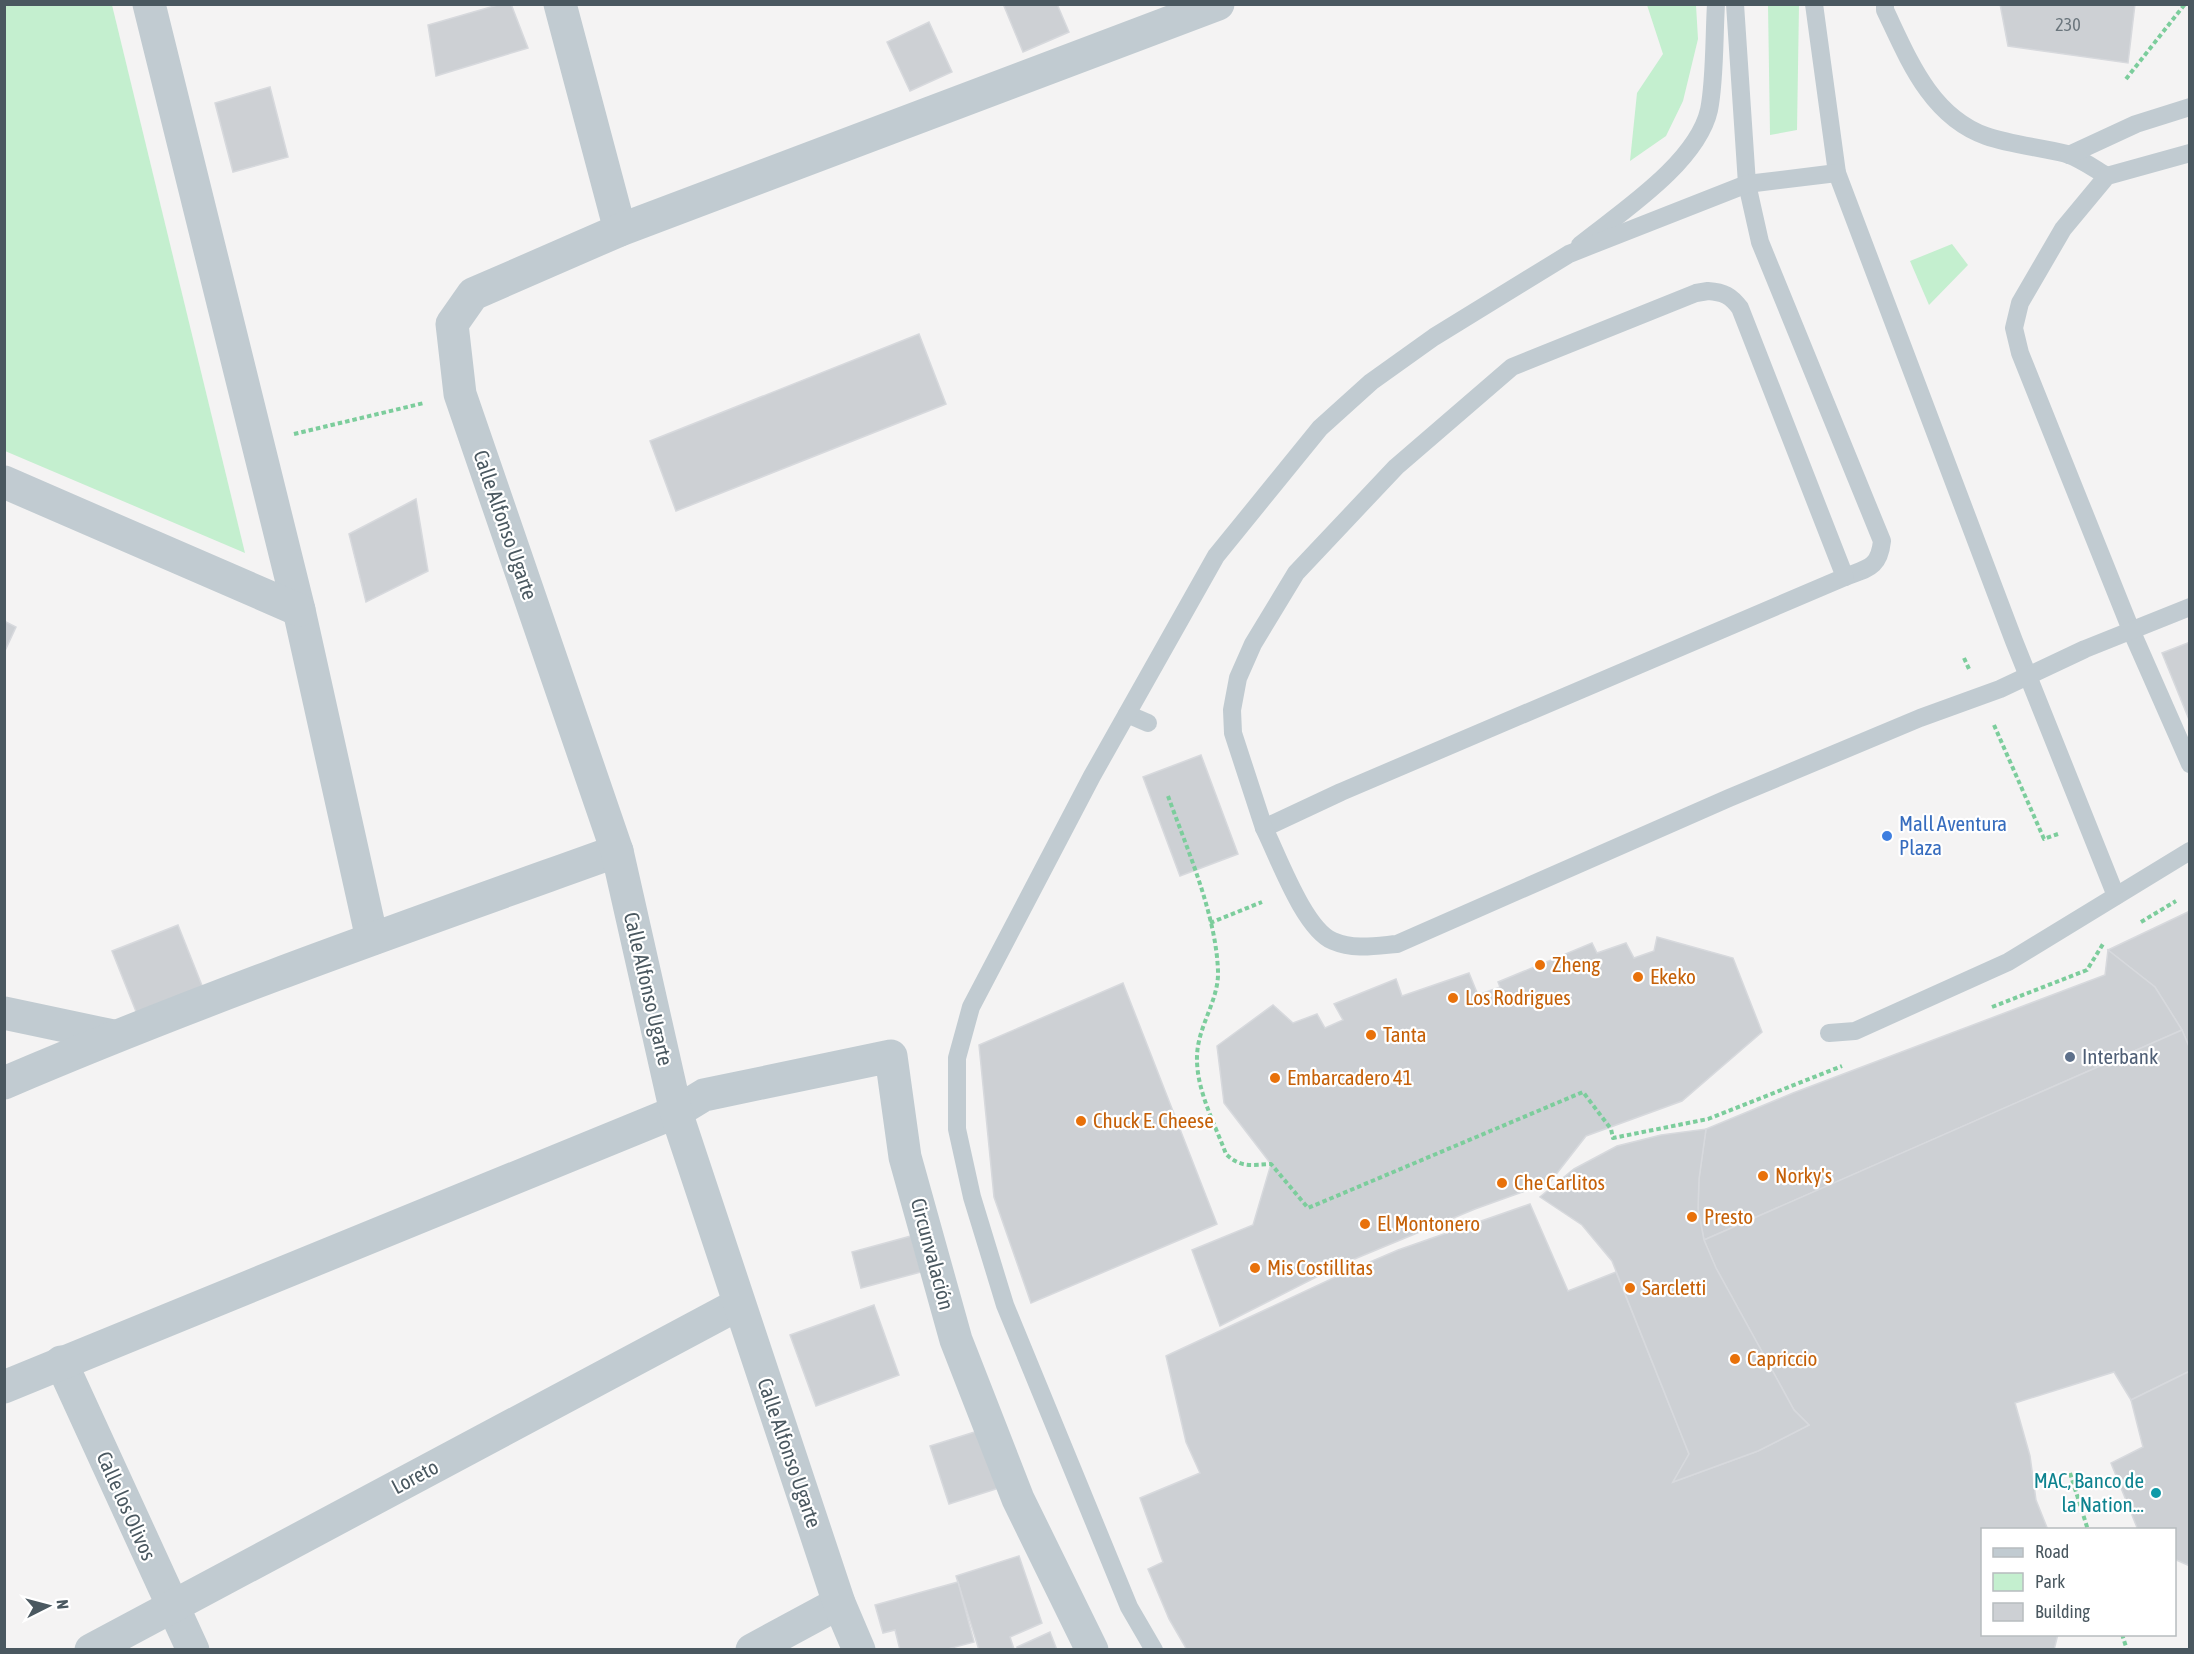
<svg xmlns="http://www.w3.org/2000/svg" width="2194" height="1654" viewBox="0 0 2194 1654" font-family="'Asap Condensed',sans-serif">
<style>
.green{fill:#c4efcf}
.building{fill:#cdd0d4;stroke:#d7d9dd;stroke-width:1.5}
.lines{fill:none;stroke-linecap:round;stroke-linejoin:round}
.path{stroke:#7ccd9c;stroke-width:4;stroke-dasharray:4.5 3;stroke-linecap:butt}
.lane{stroke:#c1cbd1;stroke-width:18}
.street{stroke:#c1cbd1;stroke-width:33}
.shop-dot{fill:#3f7fe0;stroke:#fff;stroke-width:2}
.food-dot{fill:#e8710a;stroke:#fff;stroke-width:2}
.service-dot{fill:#5c6f8a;stroke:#fff;stroke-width:2}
.culture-dot{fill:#0f9aa8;stroke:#fff;stroke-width:2}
.labels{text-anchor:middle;stroke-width:4.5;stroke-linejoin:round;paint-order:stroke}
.number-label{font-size:18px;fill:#6b767d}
.street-label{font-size:21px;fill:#4a5860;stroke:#fff}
.shop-label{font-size:21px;fill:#366cbe;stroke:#fff;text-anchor:start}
.food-label{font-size:21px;fill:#c56008;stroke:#fff;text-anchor:start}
.service-label{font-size:21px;fill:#4e5e75;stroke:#fff;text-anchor:start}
.culture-label{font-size:21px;fill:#0d838f;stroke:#fff;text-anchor:end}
</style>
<rect width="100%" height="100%" fill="#f4f3f3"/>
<g class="green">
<polygon points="4,5 112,5 245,553 5,451"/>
<polygon points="1647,5 1696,5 1698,39 1683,101 1666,136 1630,161 1637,93 1663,54"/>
<polygon points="1768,5 1799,5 1797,130 1770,135"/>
<polygon points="1952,244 1968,265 1929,305 1910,261"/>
</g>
<g class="building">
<polygon points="501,4 511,4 528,48 436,76 428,25"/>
<polygon points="1007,4 1057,4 1069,32 1023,52 1004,6"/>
<polygon points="2000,4 2135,4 2128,63 2008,46"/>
<polygon points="929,22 952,72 910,91 887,42"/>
<polygon points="270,87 288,157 233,172 215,103"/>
<polygon points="919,334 946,404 676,511 650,441"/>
<polygon points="416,499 428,571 366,602 349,534"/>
<polygon points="4,621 16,627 4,653"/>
<polygon points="2190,642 2190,722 2162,653"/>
<polygon points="1201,755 1238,854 1180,876 1143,777"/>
<polygon points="2190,911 2190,1049 2182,1030 2155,987 2108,950"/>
<polygon points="178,925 203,988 137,1014 112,951"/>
<polygon points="1657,937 1733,958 1762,1032 1682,1101 1586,1136 1550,1182 1475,1209 1340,1265 1220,1326 1192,1250 1253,1225 1271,1164 1224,1103 1217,1046 1273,1005 1293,1023 1317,1014 1325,1028 1343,1020 1334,1004 1396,979 1402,996 1469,973 1478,995 1500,987 1498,982 1592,943 1597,953 1626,943 1634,958 1654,951"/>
<polygon points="2108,950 2155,987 2182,1030 1704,1240 1698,1209 1699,1179 1706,1129 1793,1093 2105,975"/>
<polygon points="1123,983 1217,1224 1031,1303 994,1197 979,1045"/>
<polygon points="2182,1030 2190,1049 2190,1371 2131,1400 2114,1372 2015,1403 2030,1456 2036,1500 2048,1530 1982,1530 1982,1634 2058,1634 2054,1650 1187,1650 1169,1619 1148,1569 1163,1562 1140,1498 1200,1473 1186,1442 1166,1356 1342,1274 1398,1250 1530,1204 1568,1291 1616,1272 1689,1454 1673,1482 1758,1451 1809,1425 1794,1410 1716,1268 1704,1240"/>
<polygon points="1706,1129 1699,1179 1698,1209 1704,1240 1716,1268 1794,1410 1809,1425 1758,1451 1673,1482 1689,1454 1612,1261 1582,1225 1540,1197 1574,1169 1617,1146 1661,1135"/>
<polygon points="911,1236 921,1272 861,1288 852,1252"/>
<polygon points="874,1305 899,1375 816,1406 790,1335"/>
<polygon points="2190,1371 2190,1566 2174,1559 2174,1530 2138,1530 2111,1463 2143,1447 2131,1400"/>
<polygon points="981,1430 999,1488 949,1504 930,1446"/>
<polygon points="1019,1556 1042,1623 1010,1637 1014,1649 979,1650 956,1576"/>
<polygon points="958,1582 974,1642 944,1650 900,1650 895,1630 883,1633 875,1605"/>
<polygon points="1050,1632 1057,1650 1017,1650 1017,1647"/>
</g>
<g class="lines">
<g class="path">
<polyline points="2126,79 2185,4"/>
<polyline points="294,434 424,403"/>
<polyline points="1964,658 1969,669"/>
<polyline points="1994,725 2044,839 2058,834"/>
<path d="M 1168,796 C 1187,849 1216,914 1218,971 C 1219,995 1204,1018 1199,1041 C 1190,1079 1213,1119 1226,1154 C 1240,1168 1252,1165 1271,1164 L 1308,1208 L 1583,1092 L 1611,1129 L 1613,1138 L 1708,1119 L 1842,1066"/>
<polyline points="2141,922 2176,901"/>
<polyline points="1210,923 1262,902"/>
<polyline points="1992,1007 2087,970 2103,944"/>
<polyline points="2070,1473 2088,1530"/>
<polyline points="2122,1634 2127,1650"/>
</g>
<g class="lane">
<path d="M 1735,4 L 1747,184 L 1760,242 L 1882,541 C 1879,568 1868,568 1845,577"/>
<polyline points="1814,4 1837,173 2014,641 2116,896"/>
<path d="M 1885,4 L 1885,10 C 1908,58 1930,116 1986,136 C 2012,145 2040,147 2067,154 C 2081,159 2095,169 2107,176"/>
<polyline points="2190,153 2107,176 2063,229 2020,303 2014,328 2020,353 2131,630 2190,764"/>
<polyline points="2069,155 2136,124 2190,107"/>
<path d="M 1580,245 C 1621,212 1697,163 1709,110 C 1715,81 1714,36 1716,4"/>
<path d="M 1708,291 C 1724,292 1731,296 1740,308 L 1845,577 L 1341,792 L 1264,828 L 1233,733 L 1232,710 L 1238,678 L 1253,644 L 1296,573 L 1396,467 L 1512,367 L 1696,293 Z"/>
<polyline points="1127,714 1148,723"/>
<path d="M 1264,828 C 1278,856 1304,929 1333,941 C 1354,950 1375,946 1397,944 L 1729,798 L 1920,718 L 2000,689 L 2085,649 L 2190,607"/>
<polyline points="1829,1033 1855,1031 2008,962 2190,851"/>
<polyline points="1154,1650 1129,1607 1005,1305 972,1197 957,1129 957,1058 971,1007 1092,776 1216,556 1320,428 1371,382 1434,337 1569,254 1747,184 1837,173"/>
</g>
<g class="street">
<polyline points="149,4 299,610 372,939"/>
<polyline points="560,4 620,230"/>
<polyline points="4,482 299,610"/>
<polyline points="4,1013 113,1036"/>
<path d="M 4,1083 C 205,997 411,925 617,851"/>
<polyline points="61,1362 193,1650"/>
<polyline points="4,1387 676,1112 704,1095 891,1056 905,1157 956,1340 1018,1499 1092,1650"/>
<polyline points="91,1650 739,1304"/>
<polyline points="752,1650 839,1603"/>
<polyline points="859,1650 839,1603 676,1112 617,851 460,394 452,324 473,294 620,230 1218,4"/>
</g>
</g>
<circle class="shop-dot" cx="1887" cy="836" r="6"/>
<g class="food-dot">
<circle cx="1540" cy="965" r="6"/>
<circle cx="1638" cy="977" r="6"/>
<circle cx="1453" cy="998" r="6"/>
<circle cx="1371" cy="1035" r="6"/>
<circle cx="1275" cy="1078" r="6"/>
<circle cx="1081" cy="1121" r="6"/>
<circle cx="1763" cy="1176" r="6"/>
<circle cx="1502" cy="1183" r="6"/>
<circle cx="1692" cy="1217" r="6"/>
<circle cx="1365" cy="1224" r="6"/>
<circle cx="1255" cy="1268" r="6"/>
<circle cx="1630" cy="1288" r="6"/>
<circle cx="1735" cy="1359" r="6"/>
</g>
<circle class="service-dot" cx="2070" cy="1057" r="6"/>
<circle class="culture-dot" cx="2156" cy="1493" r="6"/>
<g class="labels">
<g class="number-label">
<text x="2068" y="31">230</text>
</g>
<g class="street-label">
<text transform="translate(505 525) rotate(71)" y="7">Calle Alfonso Ugarte</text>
<text transform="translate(648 989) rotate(77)" y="7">Calle Alfonso Ugarte</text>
<text transform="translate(932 1254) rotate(75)" y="7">Circunvalación</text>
<text transform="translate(789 1453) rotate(71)" y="7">Calle Alfonso Ugarte</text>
<text transform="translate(415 1477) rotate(-28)" y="7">Loreto</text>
<text transform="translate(126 1506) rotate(66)" y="7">Calle los Olivos</text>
</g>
<g class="shop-label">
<text x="1899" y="831">Mall Aventura<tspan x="1899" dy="24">Plaza</tspan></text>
</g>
<g class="food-label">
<text x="1552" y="972">Zheng</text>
<text x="1650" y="984">Ekeko</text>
<text x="1465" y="1005">Los Rodrigues</text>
<text x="1383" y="1042">Tanta</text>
<text x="1287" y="1085">Embarcadero 41</text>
<text x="1093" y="1128">Chuck E. Cheese</text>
<text x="1775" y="1183">Norky's</text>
<text x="1514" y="1190">Che Carlitos</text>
<text x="1704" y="1224">Presto</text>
<text x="1377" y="1231">El Montonero</text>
<text x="1267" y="1275">Mis Costillitas</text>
<text x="1642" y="1295">Sarcletti</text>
<text x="1747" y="1366">Capriccio</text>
</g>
<g class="service-label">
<text x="2082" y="1064">Interbank</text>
</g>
<g class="culture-label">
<text x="2144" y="1488">MAC, Banco de<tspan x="2144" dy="24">la Nation...</tspan></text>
</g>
</g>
<rect width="2194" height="1654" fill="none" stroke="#4a5860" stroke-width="12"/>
<rect x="1981" y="1528" width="195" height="108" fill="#ffffff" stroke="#b7bcbf" stroke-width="1.5"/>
<rect x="1993" y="1548" width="30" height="9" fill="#c1cbd1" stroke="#b7bcbf" stroke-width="1.5"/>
<text x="2035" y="1558" font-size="18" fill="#4a5860">Road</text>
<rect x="1993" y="1573" width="30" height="18" fill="#c4efcf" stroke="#b7bcbf" stroke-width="1.5"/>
<text x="2035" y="1588" font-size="18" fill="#4a5860">Park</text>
<rect x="1993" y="1603" width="30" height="18" fill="#cdd0d4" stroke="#b7bcbf" stroke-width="1.5"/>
<text x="2035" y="1618" font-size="18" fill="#4a5860">Building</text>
<g transform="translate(48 1606) rotate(84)" stroke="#ffffff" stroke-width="4.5" paint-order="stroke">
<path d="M0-4.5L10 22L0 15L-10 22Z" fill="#4a5860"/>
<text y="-9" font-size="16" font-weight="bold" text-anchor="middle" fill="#4a5860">N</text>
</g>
</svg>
